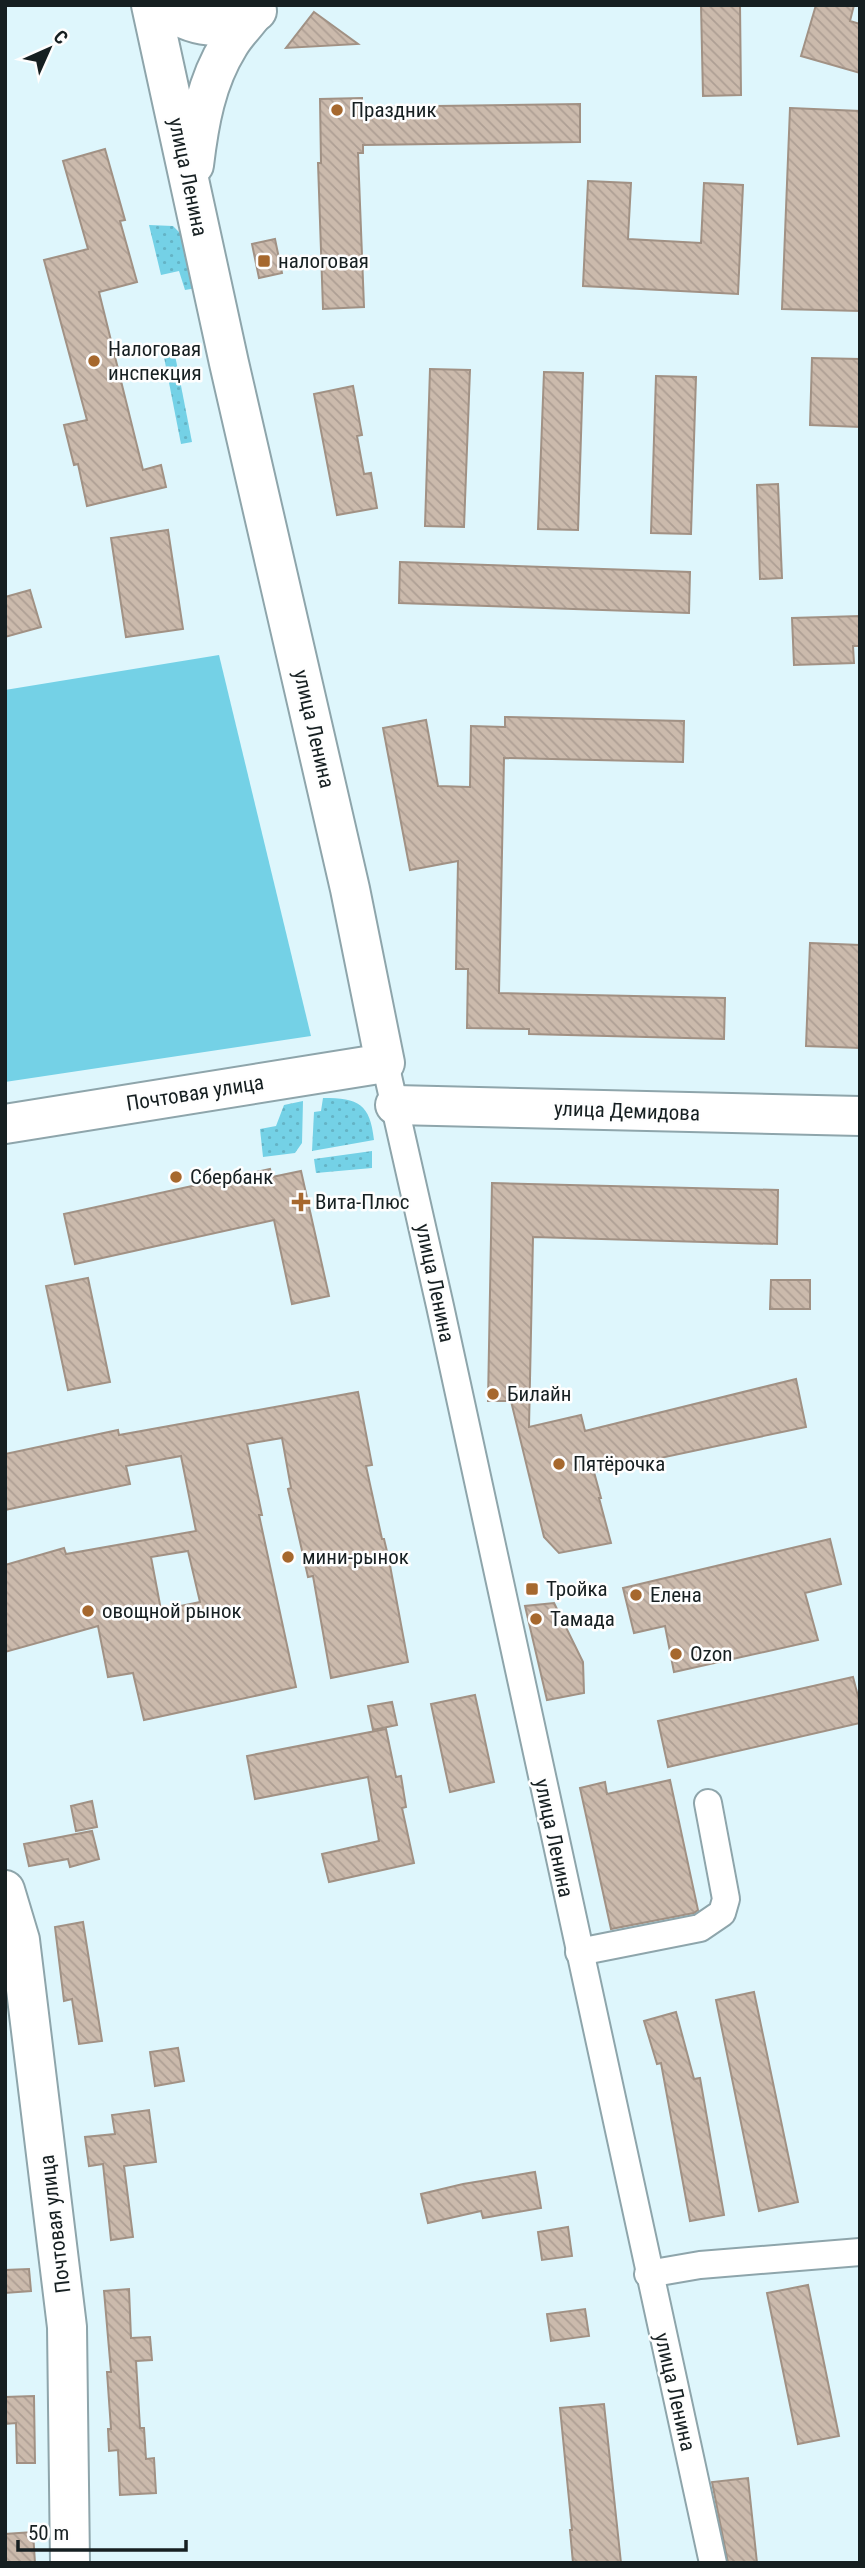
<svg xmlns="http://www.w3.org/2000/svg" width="865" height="2568" viewBox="0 0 865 2568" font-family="'Roboto Condensed',sans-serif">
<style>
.grass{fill:url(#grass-dots)}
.park{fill:#74d1e6}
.building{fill:url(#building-back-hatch);stroke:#a19184;stroke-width:2;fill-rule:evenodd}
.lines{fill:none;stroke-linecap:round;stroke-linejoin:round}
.street-casing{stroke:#8ea5ab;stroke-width:30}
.secondary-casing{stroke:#8ea5ab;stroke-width:42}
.street{stroke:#fff;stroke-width:26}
.secondary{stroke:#fff;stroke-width:38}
.poi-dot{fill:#a6682e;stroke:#fefefe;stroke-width:2.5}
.labels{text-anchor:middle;stroke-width:5;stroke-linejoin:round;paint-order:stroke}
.poi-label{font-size:21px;fill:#161f21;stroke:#fefefe;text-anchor:start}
.street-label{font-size:21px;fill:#161f21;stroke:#fefefe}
</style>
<defs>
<pattern id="grass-dots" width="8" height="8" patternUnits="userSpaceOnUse" patternTransform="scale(1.75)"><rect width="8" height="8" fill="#74d1e6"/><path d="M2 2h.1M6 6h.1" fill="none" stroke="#64b3c5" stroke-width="1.8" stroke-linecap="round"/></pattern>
<pattern id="building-back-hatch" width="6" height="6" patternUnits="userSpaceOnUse" patternTransform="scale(1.75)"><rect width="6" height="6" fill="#cbbaac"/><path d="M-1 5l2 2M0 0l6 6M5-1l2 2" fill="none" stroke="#ae9f94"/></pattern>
</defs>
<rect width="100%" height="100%" fill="#def6fc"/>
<g class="grass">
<polygon points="149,225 173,226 182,235 197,288 185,290 179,271 161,275"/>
<polygon points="174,350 192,442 181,444 163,352"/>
<path d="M 323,1098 C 359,1098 370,1104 374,1140 L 312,1151 L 314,1112 L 321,1111 Z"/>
<polygon points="303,1101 302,1143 295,1153 263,1157 260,1129 276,1126 284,1105"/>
<polygon points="372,1151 372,1168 316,1173 314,1159"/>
</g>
<polygon class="park" points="219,655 311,1036 5,1082 5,690"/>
<g class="building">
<polygon points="701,5 740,5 741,95 703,96"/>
<polygon points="816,5 854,5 850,21 860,24 860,73 801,56"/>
<polygon points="314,12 358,44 286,48"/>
<polygon points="362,98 362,107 580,104 580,142 363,145 363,153 358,153 364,307 323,309 318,163 321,163 320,99"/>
<polygon points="790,108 860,111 860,311 782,309"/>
<polygon points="105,149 125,220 120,221 137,282 99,292 143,470 161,465 166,487 87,506 78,464 74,465 64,425 87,420 44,260 88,249 63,161"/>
<polygon points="588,181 631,183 628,239 701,243 704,183 743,185 738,294 583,286"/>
<polygon points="275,239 282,273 259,278 252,244"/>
<polygon points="812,358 860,359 860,427 810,425"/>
<polygon points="430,369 470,370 464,527 425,526"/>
<polygon points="544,372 583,373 578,530 538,529"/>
<polygon points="656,376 696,377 691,534 651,533"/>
<polygon points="353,386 362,435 357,436 364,474 371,473 377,508 337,515 314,394"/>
<polygon points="778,484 782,578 760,579 757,485"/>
<polygon points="168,530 183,629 126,637 111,538"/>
<polygon points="400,562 690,572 689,613 399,603"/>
<polygon points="30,590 41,627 5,637 5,597"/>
<polygon points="860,616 860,646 853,646 854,663 794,665 792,618"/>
<polygon points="505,717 684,721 683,762 504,758 499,993 725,998 724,1039 529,1034 529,1029 467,1028 468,969 456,969 458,861 410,870 383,728 426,720 438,786 470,787 471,726 505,727"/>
<polygon points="810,943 860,945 860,1048 806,1046"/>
<polygon points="270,1169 272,1177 301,1171 329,1296 292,1304 274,1220 75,1264 64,1214"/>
<polygon points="492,1183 778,1190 777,1244 533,1237 529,1427 581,1415 585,1431 796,1379 806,1427 594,1472 601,1498 599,1498 611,1543 559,1553 544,1537 511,1401 488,1401"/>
<polygon points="88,1278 110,1382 68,1390 46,1286"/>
<polygon points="771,1280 810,1280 810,1309 770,1309"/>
<path d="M 358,1392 L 372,1465 L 366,1466 L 382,1539 L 384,1539 L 389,1560 L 408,1662 L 331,1678 L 313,1576 L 308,1577 L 288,1489 L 291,1488 L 282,1438 L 247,1444 L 262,1515 L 259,1515 L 296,1687 L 144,1720 L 133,1673 L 108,1677 L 98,1626 L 5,1652 L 5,1565 L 64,1548 L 66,1554 L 196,1531 L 181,1456 L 126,1466 L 130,1484 L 5,1510 L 5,1454 L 118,1430 L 119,1435 ZM 188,1551 L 200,1602 L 161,1610 L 151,1557 Z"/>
<polygon points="830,1539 841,1584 805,1593 818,1640 674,1672 665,1626 634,1633 623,1588"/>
<polygon points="554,1603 583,1662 584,1693 547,1700 525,1606"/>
<polygon points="853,1677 860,1704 860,1723 668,1767 658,1721"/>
<polygon points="475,1695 494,1782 450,1792 431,1704"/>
<polygon points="392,1702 397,1725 373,1730 368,1706"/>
<polygon points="386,1729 396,1777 401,1776 406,1807 402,1808 414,1863 329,1882 322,1854 379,1841 368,1777 255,1799 247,1756"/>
<polygon points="670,1780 698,1910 694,1913 611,1929 580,1788 605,1782 607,1794"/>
<polygon points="92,1801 97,1827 76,1831 71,1806"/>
<polygon points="92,1831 99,1859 70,1867 68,1859 29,1866 24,1844"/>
<polygon points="83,1922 102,2041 79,2044 72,1999 64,2001 55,1927"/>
<polygon points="754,1992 798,2202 759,2211 716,2000"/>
<polygon points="676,2012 694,2079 700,2078 724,2215 690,2221 661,2063 657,2064 644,2021"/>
<polygon points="178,2048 184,2081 155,2086 150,2052"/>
<polygon points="149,2110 156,2162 124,2166 133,2237 111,2240 103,2164 89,2166 85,2137 115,2134 112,2115"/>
<polygon points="535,2172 541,2208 483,2218 481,2211 428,2223 421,2194 463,2184"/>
<polygon points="568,2227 572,2256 542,2260 538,2232"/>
<polygon points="29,2269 31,2291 5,2293 5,2270"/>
<polygon points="808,2285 839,2436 798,2444 767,2293"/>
<polygon points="129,2289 131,2338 150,2337 152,2360 136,2361 140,2428 144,2428 146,2459 154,2458 156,2493 120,2495 118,2450 109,2451 108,2429 111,2429 107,2372 111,2372 104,2291"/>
<polygon points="585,2309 589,2336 551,2341 547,2314"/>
<polygon points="34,2396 35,2463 17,2463 16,2423 5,2424 5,2397"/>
<polygon points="604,2404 621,2563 573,2563 570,2530 572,2530 560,2408"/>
<polygon points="748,2478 757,2563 728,2563 712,2482"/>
<polygon points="33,2532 35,2563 5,2563 5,2534"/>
</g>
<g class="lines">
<defs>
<g id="street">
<polyline points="385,1063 440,1306 713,2563"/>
<polyline points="579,1952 700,1928 722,1913 726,1899 708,1803"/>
<polyline points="648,2274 700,2265 860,2252"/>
</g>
<g id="secondary">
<path d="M 163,5 C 189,28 229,35 257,11"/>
<path d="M 194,165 C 199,123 206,82 229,45 C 235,34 245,25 252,15"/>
<polyline points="395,1105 860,1116"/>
<polyline points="5,1124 385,1063 350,889 229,363 151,5"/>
<polyline points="5,1890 20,1940 67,2327 70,2563"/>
</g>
</defs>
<use href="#street" class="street-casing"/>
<use href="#secondary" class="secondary-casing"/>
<use href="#street" class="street"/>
<use href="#secondary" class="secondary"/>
</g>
<g class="poi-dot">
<circle cx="337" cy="110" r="7"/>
<rect x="257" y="254" width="14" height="14" rx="3.5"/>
<circle cx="94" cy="361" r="7"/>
<circle cx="176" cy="1177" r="7"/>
<path d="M297.5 1191.5h7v7h7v7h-7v7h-7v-7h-7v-7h7z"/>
<circle cx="493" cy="1394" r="7"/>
<circle cx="559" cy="1464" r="7"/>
<circle cx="288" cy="1557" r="7"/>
<rect x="525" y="1582" width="14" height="14" rx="3.5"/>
<circle cx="636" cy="1595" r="7"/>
<circle cx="88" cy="1611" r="7"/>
<circle cx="536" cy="1619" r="7"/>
<circle cx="676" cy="1654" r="7"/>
</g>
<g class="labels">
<g class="poi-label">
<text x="351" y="117">Праздник</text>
<text x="278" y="268">налоговая</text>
<text x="108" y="356">Налоговая<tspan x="108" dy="24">инспекция</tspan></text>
<text x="190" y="1184">Сбербанк</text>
<text x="315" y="1209">Вита-Плюс</text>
<text x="507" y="1401">Билайн</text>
<text x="573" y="1471">Пятёрочка</text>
<text x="302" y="1564">мини-рынок</text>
<text x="546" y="1596">Тройка</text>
<text x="650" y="1602">Елена</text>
<text x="102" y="1618">овощной рынок</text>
<text x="550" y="1626">Тамада</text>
<text x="690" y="1661">Ozon</text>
</g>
<g class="street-label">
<text transform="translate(188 177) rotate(78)" y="7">улица Ленина</text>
<text transform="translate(314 729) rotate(77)" y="7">улица Ленина</text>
<text transform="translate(195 1093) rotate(-9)" y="7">Почтовая улица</text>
<text transform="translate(627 1111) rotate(2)" y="7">улица Демидова</text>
<text transform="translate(435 1283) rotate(78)" y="7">улица Ленина</text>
<text transform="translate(554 1838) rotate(78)" y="7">улица Ленина</text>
<text transform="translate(55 2224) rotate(-97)" y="7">Почтовая улица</text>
<text transform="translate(675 2392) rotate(77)" y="7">улица Ленина</text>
</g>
</g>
<rect width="865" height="2568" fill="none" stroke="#161f21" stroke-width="14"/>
<g transform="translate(49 49) rotate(45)" stroke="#fefefe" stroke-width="5" paint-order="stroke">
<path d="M0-5L12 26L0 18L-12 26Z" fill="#161f21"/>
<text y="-10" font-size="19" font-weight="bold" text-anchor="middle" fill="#161f21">С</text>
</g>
<path d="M18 2540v10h168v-10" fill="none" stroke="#161f21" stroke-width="3.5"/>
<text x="28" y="2540" font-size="21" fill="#161f21" stroke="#fefefe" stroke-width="5" paint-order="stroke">50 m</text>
</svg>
